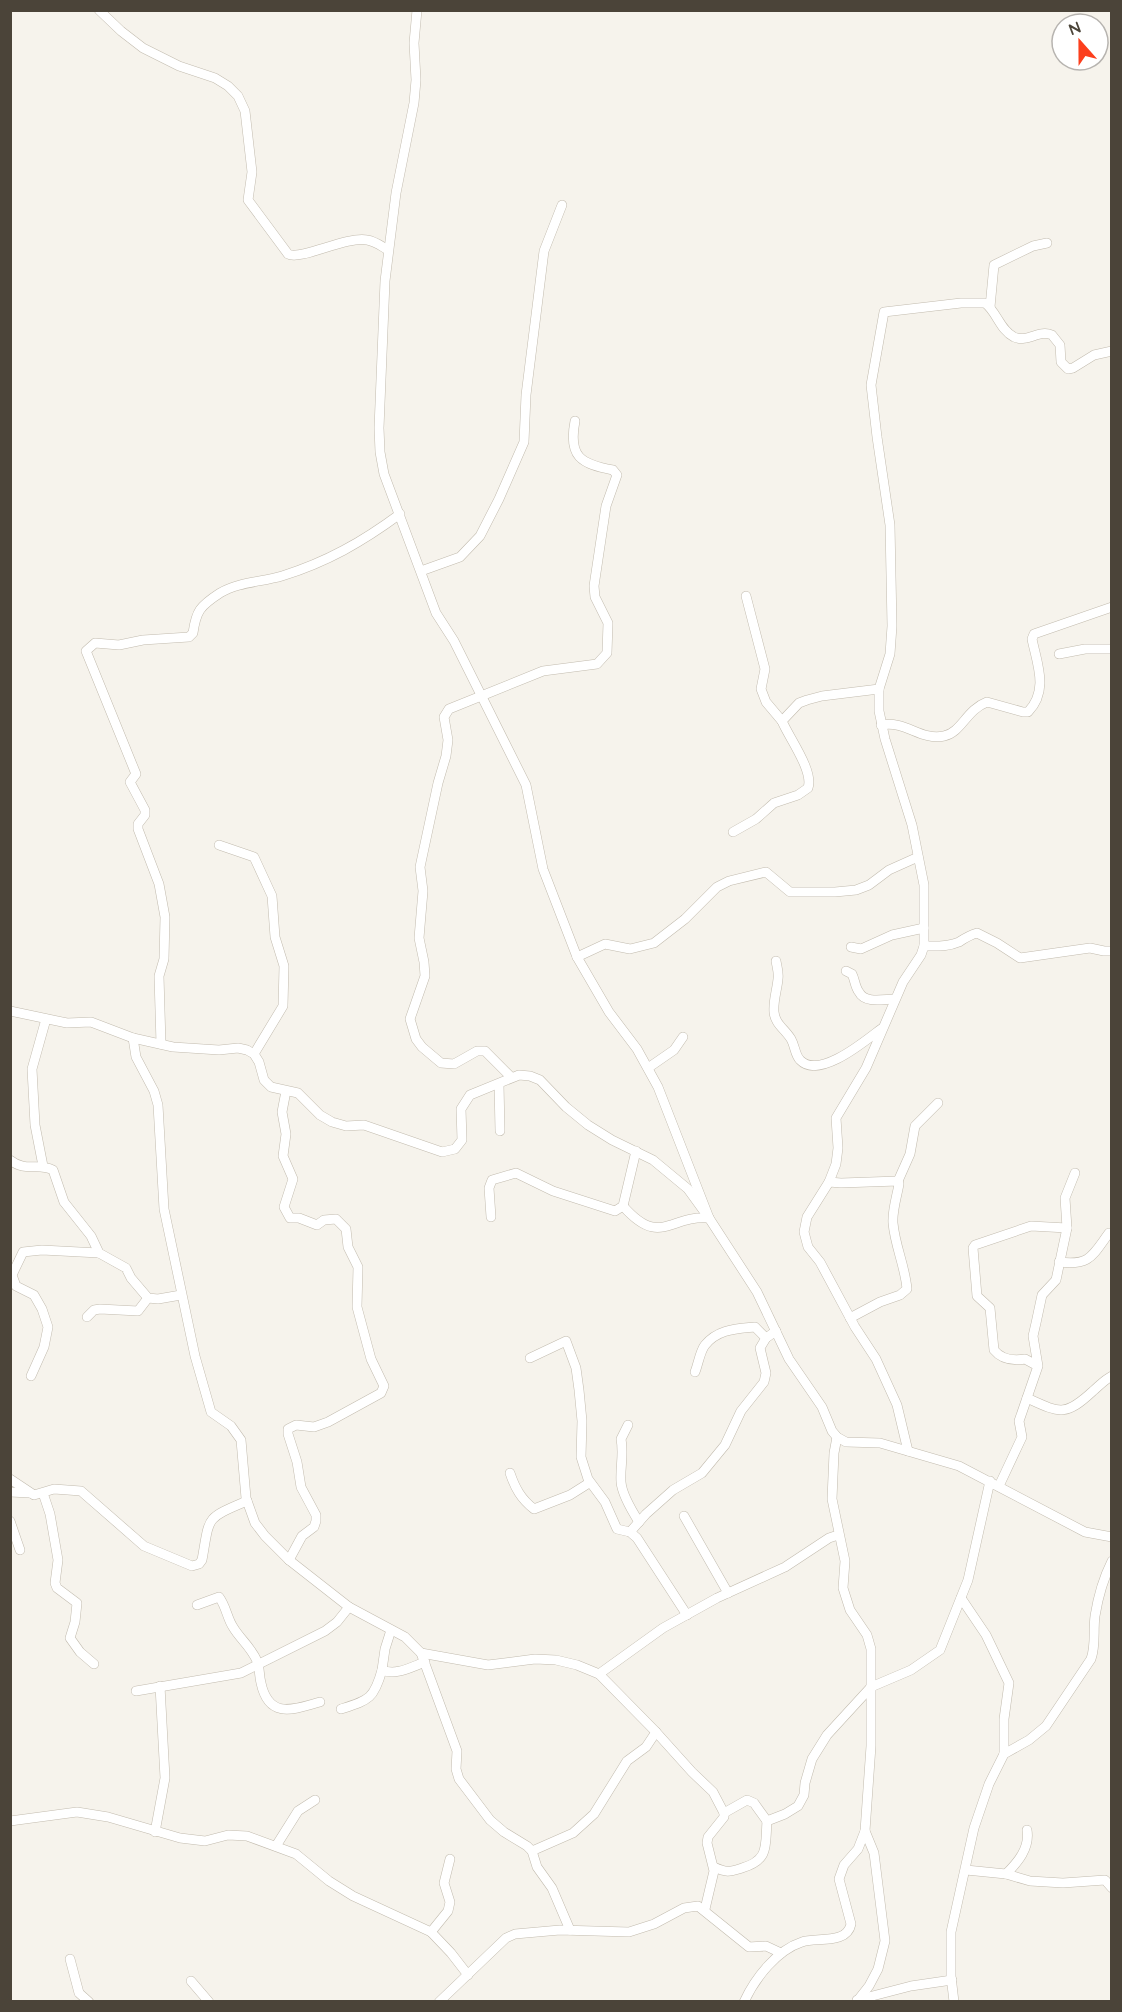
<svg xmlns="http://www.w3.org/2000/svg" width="1122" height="2012" viewBox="0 0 1122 2012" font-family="Quicksand,sans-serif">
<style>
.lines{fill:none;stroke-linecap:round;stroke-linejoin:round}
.minor-casing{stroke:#c2bbae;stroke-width:10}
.minor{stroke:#fff;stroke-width:9}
</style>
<rect width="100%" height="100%" fill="#f6f3ec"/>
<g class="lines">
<defs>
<g id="minor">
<path d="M 99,10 L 121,31 L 143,48 L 179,66 L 215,78 L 228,86 L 238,96 L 245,111 L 252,172 L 248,200 L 288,254 C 300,261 346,236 367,240 C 375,241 381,246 388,250"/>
<path d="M 417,10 L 414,43 L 416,80 L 414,103 L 396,193 L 385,281 L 379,428 L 380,452 L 384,474 L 436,613 L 454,641 L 526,785 L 543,869 L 577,957 L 609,1012 L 637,1049 L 658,1087 L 709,1218 C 669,1215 660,1248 623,1206"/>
<polyline points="990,307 994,265 1033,246 1047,243"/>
<polyline points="421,571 460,557 480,536 499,499 524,442 526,395 544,251 562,205"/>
<polyline points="746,596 765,669 761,689 766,702 782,721"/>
<polyline points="1059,654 1085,649 1112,649"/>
<path d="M 881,725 C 906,720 920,741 944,736 C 962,732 966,710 987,702 L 1023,712 L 1028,712 C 1049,690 1037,664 1032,639 L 1034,634 L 1112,607"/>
<path d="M 733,832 L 756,819 L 774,803 L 798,795 L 808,788 C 814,771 789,738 782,721 L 799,703 L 807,700 L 822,696 L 879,689"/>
<polyline points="219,845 254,857 272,896 275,937 284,966 283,1006 254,1054"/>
<path d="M 924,946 C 935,946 948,947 959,942 C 965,938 970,935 977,933 L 997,943 L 1020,958 L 1090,948 L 1104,951 L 1112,951"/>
<polyline points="851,947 861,949 892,935 924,928"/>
<polyline points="577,957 605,944 630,949 654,943 685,919 717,887 729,881 766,872 790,892 835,892 856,890 869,885 889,870 918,857"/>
<path d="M 776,961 C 777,967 779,973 778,979 C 777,990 773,1001 774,1012 C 775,1024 785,1029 791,1039 C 795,1046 795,1055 800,1060 C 819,1080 865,1041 881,1029"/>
<path d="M 846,971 L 852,974 C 855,980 855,987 859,992 C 865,1004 884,999 895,999"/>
<polyline points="10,1011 67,1023 91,1022 133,1038 173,1047 219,1050 238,1048 247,1050 254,1054 259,1062 264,1080 271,1087 298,1093 320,1115 332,1122 346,1126 364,1125 442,1152 455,1149 462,1140 461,1109 470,1095 519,1075 530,1076 540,1080 566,1107 588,1125 612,1140 653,1160 688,1189 709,1218 757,1292 789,1359 822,1407 832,1431 837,1437 846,1442 880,1443 959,1466 1085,1532 1112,1537"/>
<polyline points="133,1038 136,1057 154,1091 158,1105 164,1209 195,1356 211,1412 231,1426 241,1440 246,1498 255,1523 265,1536 289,1560 349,1607 405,1637 421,1653 457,1751 456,1769 459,1779 490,1820 504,1832 527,1846 532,1851 537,1867 552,1888 570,1930"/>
<path d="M 161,1044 L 159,976 L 164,959 L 165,917 L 159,884 L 138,829 L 138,824 L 145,815 L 145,810 L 130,782 L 136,774 L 86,651 L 95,643 L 119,645 L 143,640 L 189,637 L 193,633 C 196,611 200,606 220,593 C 238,582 262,582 282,576 C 327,562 362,542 400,514"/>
<polyline points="648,1068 674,1050 683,1037"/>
<path d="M 511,1077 L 485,1051 L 477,1051 L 454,1064 L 441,1063 L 422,1047 L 416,1039 L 410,1019 L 425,976 L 424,962 L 419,938 L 423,891 L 420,867 L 438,783 L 446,756 L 448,740 L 444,717 L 449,709 L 543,671 L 597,664 L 607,653 L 608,623 L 595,597 L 594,586 L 606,506 L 617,475 L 613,470 C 581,464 568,457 575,421"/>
<polyline points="499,1084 500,1131"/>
<polyline points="286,1091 282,1112 286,1134 283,1156 293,1179 284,1207 290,1218 299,1218 317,1225 324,1220 336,1219 346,1229 348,1247 358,1267 357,1307 371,1359 384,1386 381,1393 328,1422 314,1427 296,1425 288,1429 288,1434 297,1462 301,1487 316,1515 316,1521 314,1527 302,1536 289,1560"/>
<path d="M 10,1160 C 27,1173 36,1162 53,1170 L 64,1202 L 91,1236 L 99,1253 L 126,1268 L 131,1278 L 148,1298 L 158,1299 L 181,1295"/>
<polyline points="43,1166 35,1125 32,1069 46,1019"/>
<polyline points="898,1181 910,1154 915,1126 938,1103"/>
<path d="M 829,1182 L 841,1183 L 898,1181 L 899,1184 C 897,1196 892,1211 893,1223 C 895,1246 905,1266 907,1289 L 900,1295 L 880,1302 L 850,1318"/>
<polyline points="491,1217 489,1188 492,1180 516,1173 553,1191 615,1211 623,1206 636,1151"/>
<polyline points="1067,1228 1065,1198 1075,1173"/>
<path d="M 1059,1262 C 1090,1266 1092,1256 1109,1233"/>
<polyline points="87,1317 94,1310 100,1309 138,1311 148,1298"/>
<polyline points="530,1358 566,1341 576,1368 579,1390 582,1421 581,1457 588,1479 605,1502 617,1529 630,1532 637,1538 687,1615"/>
<path d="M 695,1372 C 698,1365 700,1351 705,1345 C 718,1329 736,1329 755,1327 L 766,1338"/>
<polyline points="31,1376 44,1347 48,1327 42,1309 34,1295 16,1286 12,1275 23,1252 42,1250 99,1253"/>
<path d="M 1027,1398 C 1060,1413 1065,1417 1093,1391 C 1099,1386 1104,1380 1112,1376"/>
<path d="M 628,1425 L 621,1439 C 624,1454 620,1467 621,1482 C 622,1495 632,1511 639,1522"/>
<path d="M 908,1451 L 897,1405 L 876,1359 L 855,1327 L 820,1262 L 808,1247 L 804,1232 L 807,1217 L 829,1182 L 836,1164 L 838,1148 L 836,1118 L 866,1068 L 903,982 L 921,955 L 924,946 L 924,885 L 912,825 L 885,739 L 879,711 L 879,689 L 890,654 L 892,626 L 890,525 L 877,437 L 871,385 L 884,312 L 961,303 L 985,303 C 997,312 1000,330 1014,337 C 1028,343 1039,329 1052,335 L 1060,345 L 1061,362 L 1068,369 L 1073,368 L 1094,355 L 1112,351"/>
<path d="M 510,1473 C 515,1488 521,1499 534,1509 L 570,1495 L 589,1483"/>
<path d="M 10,1479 L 34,1495 L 54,1489 L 81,1491 L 144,1546 L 192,1566 L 199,1564 L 202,1560 C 210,1515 205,1519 247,1501"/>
<path d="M 999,1486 L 1022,1437 L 1019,1421 L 1038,1366 L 1033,1336 L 1036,1323 L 1042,1295 L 1056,1280 L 1067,1228 L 1031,1226 L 975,1245 L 973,1248 L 977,1296 L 990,1308 L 994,1350 C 1002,1360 1013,1361 1025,1359 L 1038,1366"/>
<polyline points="10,1492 30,1493"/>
<polyline points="43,1493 50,1514 58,1560 55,1583 57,1588 77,1603 75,1622 70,1638 80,1652 94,1664"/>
<polyline points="684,1516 728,1593"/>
<polyline points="10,1521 20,1550"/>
<polyline points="630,1532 646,1514 673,1490 702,1473 725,1445 741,1411 764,1382 766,1373 760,1348 766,1338 776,1331"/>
<polyline points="961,1598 986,1635 1009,1683 1004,1719 1004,1754"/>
<path d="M 197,1605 L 219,1597 C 226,1606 227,1618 233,1627 C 240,1639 251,1647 257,1661 C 260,1668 259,1676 261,1683 C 269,1720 294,1709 320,1702"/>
<path d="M 391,1630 L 385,1649 L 382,1670 C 396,1676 411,1667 425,1662"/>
<polyline points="421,1653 488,1665 535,1659 556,1660 577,1665 599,1674 656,1732 692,1772 713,1792 724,1813 724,1817 708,1837 707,1843 714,1871 705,1909"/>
<polyline points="599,1674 663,1628 717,1598 785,1567 829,1538 838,1535"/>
<polyline points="136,1691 241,1673 325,1631 337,1622 349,1607"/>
<path d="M 341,1709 C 369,1700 374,1699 382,1670"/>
<polyline points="724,1813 747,1800 754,1803 767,1821 785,1814 798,1806 804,1795 805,1783 812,1759 827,1735 871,1687 911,1670 940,1650 968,1580 990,1481"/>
<polyline points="10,1821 77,1812 108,1817 180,1838 205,1841 228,1835 247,1836 296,1854 329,1881 353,1896 431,1932 451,1953 468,1975"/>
<polyline points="155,1832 165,1778 160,1686"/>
<polyline points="276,1846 298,1811 315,1800"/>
<polyline points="532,1851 573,1833 594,1814 627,1761 646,1747 656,1732"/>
<path d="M 714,1867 C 727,1873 729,1872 742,1868 C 770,1860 765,1845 767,1821"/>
<polyline points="966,1870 1006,1874 1030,1881 1063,1883 1105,1880 1112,1888"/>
<path d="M 1006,1874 C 1018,1862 1030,1848 1027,1830"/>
<polyline points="431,1932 448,1911 450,1902 444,1883 450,1859"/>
<polyline points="70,1959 79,1993 89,2002"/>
<polyline points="191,1981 209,2002"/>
<polyline points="857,2000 911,1986 952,1980"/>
<polyline points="858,2000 869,1986 878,1969 885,1941 874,1853 865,1831"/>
<polyline points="439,2002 506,1938 515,1934 560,1930 629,1932 654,1924 684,1908 698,1906 749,1947 766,1946 781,1953"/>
<path d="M 744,2002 C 755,1978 777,1950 802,1942 C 816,1937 847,1945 851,1924 L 839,1879 L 844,1865 L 858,1849 L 865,1831 L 871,1746 L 871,1649 L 867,1635 L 850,1610 L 843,1588 L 845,1561 L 832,1499 L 834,1453 L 837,1437"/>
<path d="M 954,2002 L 951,1976 L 951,1932 L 974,1828 L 989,1784 L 1004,1754 L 1029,1740 L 1046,1726 L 1091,1659 C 1096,1645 1093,1631 1095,1616 C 1098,1597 1103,1579 1112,1561"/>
</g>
</defs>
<use href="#minor" class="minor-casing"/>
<use href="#minor" class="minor"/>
</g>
<rect width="1122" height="2012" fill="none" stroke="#4b4439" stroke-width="24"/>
<g transform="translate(1080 42) rotate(339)"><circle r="28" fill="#ffffff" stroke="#b7b4b0" stroke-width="1.5"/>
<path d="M0-4.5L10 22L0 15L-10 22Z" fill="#fc3f1d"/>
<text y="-9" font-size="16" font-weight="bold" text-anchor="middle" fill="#4b4439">N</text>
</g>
</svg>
